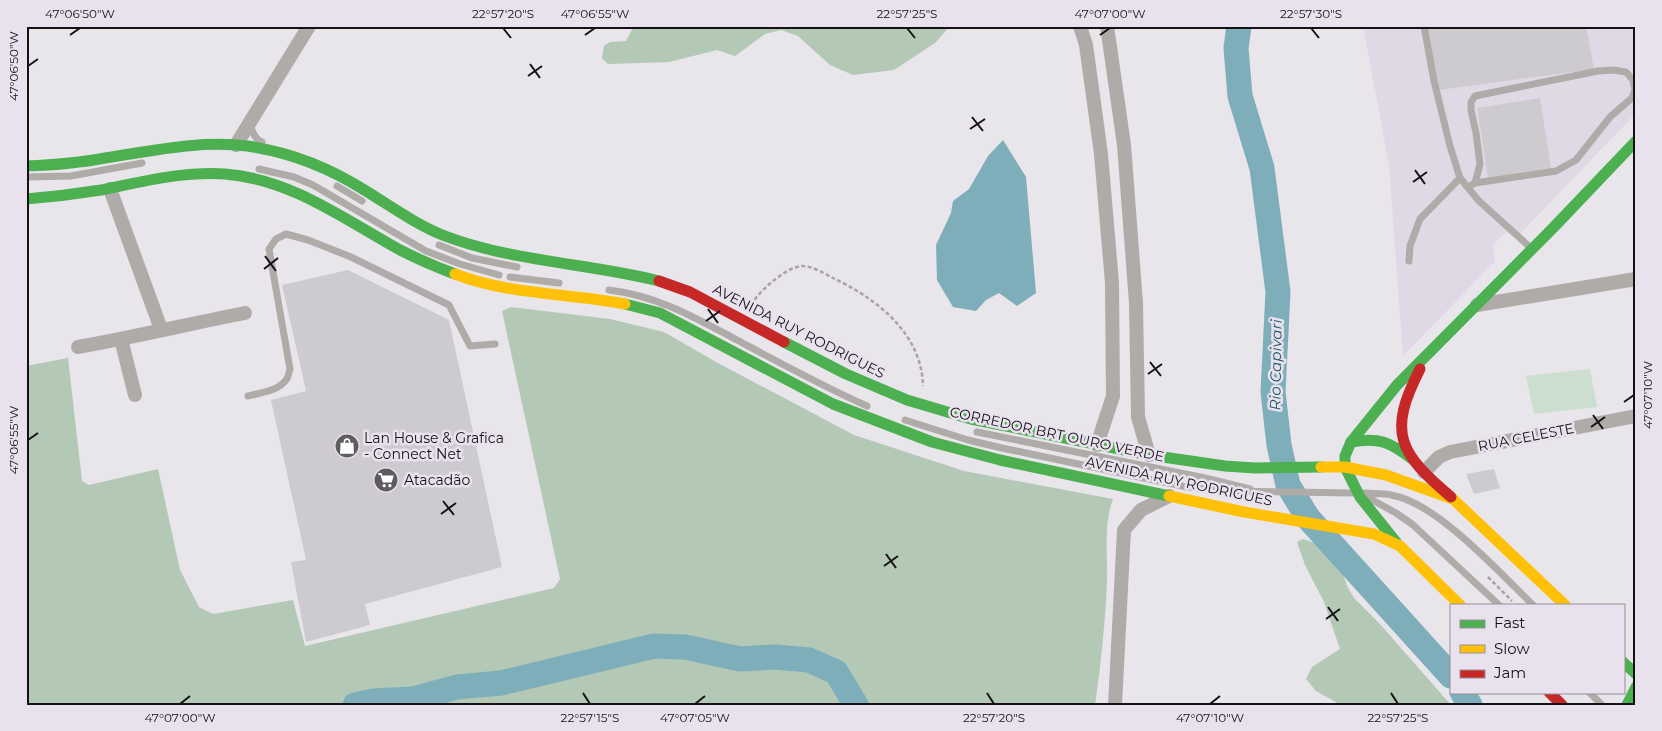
<svg xmlns="http://www.w3.org/2000/svg" width="1662" height="731" viewBox="0 0 1662 731" font-family="Montserrat,sans-serif">
<style>
.built{fill:#e0d8e5}
.green{fill:#ccdece}
.forest{fill:#b3c8b5}
.water{fill:#7eaeb9}
.lines{fill:none;stroke-linecap:round;stroke-linejoin:round}
.river{stroke:#7eaeb9;stroke-width:25}
.building{fill:#cecbd0}
.path{stroke:#a7a4a2;stroke-width:2.5;stroke-dasharray:4 2.5;stroke-linecap:butt}
.lane{stroke:#afaba8;stroke-width:7}
.street{stroke:#afaba8;stroke-width:14}
.fast{stroke:#4caf50;stroke-width:11}
.slow{stroke:#ffc107;stroke-width:11}
.jam{stroke:#c62828;stroke-width:11}
.ticks{fill:none;stroke:#151216;stroke-width:2}
.labels{text-anchor:middle;stroke-width:5;stroke-linejoin:round;paint-order:stroke}
.street-label{font-size:14px;fill:#151216;stroke:#e9e2ee}
.poi-label{font-size:14px;fill:#151216;stroke:#e9e2ee;text-anchor:start}
.water-label{font-size:15px;font-style:italic;fill:#1e5963;stroke:#e9e2ee}
.neatline{fill:none;stroke:#151216;stroke-width:2}
.ticks-label{font-size:12px;text-anchor:middle;fill:#151216}
</style>
<rect width="100%" height="100%" fill="#e8e5eb"/>
<polygon class="built" points="1363,26 1636,26 1636,113 1517,237 1506,232 1493,245 1495,261 1403,356 1389,165"/>
<polygon class="green" points="1590,369 1597,407 1534,414 1526,376"/>
<g class="forest">
<polygon points="634,26 950,26 935,43 894,70 853,75 830,65 798,36 781,30 765,34 735,56 717,50 669,62 608,64 602,58 604,46 610,42 626,41"/>
<path d="M 511,307 L 610,319 L 664,332 L 716,362 L 854,435 L 964,471 L 1113,499 C 1103,525 1108,556 1107,583 C 1105,624 1101,664 1095,705 L 161,705 L 156,703 L 122,705 L 26,705 L 26,366 L 68,358 L 82,481 L 89,485 L 158,469 L 180,570 L 199,607 L 213,614 L 293,600 L 305,646 L 554,588 L 560,579 L 502,311 Z"/>
<polygon points="1303,539 1327,547 1336,556 1348,588 1354,598 1379,623 1451,705 1341,705 1316,691 1306,679 1312,667 1340,649 1324,602 1305,565 1297,542"/>
</g>
<polygon class="water" points="1003,140 1026,177 1036,293 1017,306 999,293 986,300 976,311 953,307 937,280 936,245 951,213 953,201 969,189 988,156"/>
<g class="lines">
<g class="river">
<polyline points="1239,26 1236,48 1240,96 1262,168 1278,292 1273,392 1279,445 1288,485 1308,518 1451,676"/>
<polyline points="1462,692 1470,705"/>
<polyline points="355,705 373,701 413,699 457,687 501,683 654,646 685,647 740,659 775,657 809,660 836,672 856,705"/>
</g>
</g>
<g class="building">
<polygon points="1426,26 1586,26 1594,69 1439,90"/>
<polygon points="1540,98 1551,168 1488,178 1477,108"/>
<polygon points="348,270 449,320 502,567 365,604 370,625 306,642 291,562 306,560 271,400 306,391 282,285"/>
<polygon points="1494,469 1500,488 1474,494 1466,474"/>
</g>
<g class="lines">
<g class="path">
<path d="M 751,305 C 759,291 786,267 802,266 C 813,266 825,274 835,279 C 877,299 922,334 923,386"/>
<polyline points="1488,577 1512,601"/>
</g>
<g class="lane">
<polyline points="1424,26 1434,81 1450,146 1460,178 1479,201 1532,249"/>
<path d="M 249,122 C 252,130 254,139 262,142"/>
<polyline points="259,169 294,177 313,185 426,251 460,264 499,275"/>
<polyline points="26,177 71,176 142,163"/>
<polyline points="337,186 362,201"/>
<polyline points="1468,187 1475,183 1480,164 1476,133 1471,110 1471,102 1475,96 1598,71 1613,70 1626,72 1633,80 1635,90 1632,98 1610,117 1576,160 1556,171 1475,183"/>
<polyline points="439,245 472,258 517,267"/>
<polyline points="1409,261 1410,246 1420,219 1460,178"/>
<polyline points="510,277 559,283"/>
<path d="M 609,290 C 658,296 694,317 737,340 C 780,363 822,386 867,406"/>
<path d="M 248,396 C 260,393 278,391 286,380 C 288,378 289,372 290,369 L 269,249 L 276,239 L 286,234 L 308,240 L 351,257 L 449,305 L 470,346 L 495,344"/>
<polyline points="905,420 968,440 1002,448 1187,487 1228,491 1353,493"/>
<polyline points="977,432 1205,478 1250,489"/>
<path d="M 1364,493 C 1373,494 1382,493 1391,495 C 1436,502 1499,572 1533,605"/>
<polyline points="1369,498 1396,513 1412,524 1499,605"/>
<polyline points="1589,692 1602,705"/>
</g>
<g class="street">
<polyline points="1080,26 1086,45 1101,154 1112,283 1113,396 1097,445"/>
<polyline points="1107,26 1124,145 1136,303 1138,417 1149,455"/>
<polyline points="236,145 309,26"/>
<polyline points="110,189 161,329"/>
<polyline points="1477,305 1636,279"/>
<polyline points="121,339 135,395"/>
<path d="M 78,347 C 134,337 189,324 245,313"/>
<polyline points="1424,472 1439,457 1450,452 1636,416"/>
<polyline points="1115,705 1124,530 1141,510 1169,496"/>
</g>
<g class="fast">
<path d="M 26,166 C 53,165 79,163 105,158 C 152,151 199,140 247,146 C 290,152 330,168 366,191 C 392,207 417,225 445,236 C 514,262 588,263 659,281"/>
<path d="M 26,199 C 51,197 76,194 101,190 C 141,182 183,171 225,174 C 291,179 344,219 400,250 C 418,259 436,267 455,274"/>
<polyline points="625,304 660,313 833,404 932,442 1000,460 1169,496"/>
<polyline points="784,342 846,374 907,400 971,419 1149,455 1225,466 1255,468 1321,467"/>
<path d="M 1351,442 C 1379,437 1390,442 1412,459"/>
<polyline points="1345,467 1345,456 1351,442 1397,385 1553,228 1636,141"/>
<polyline points="1345,467 1360,497 1396,542"/>
<polyline points="1623,662 1636,674"/>
<polyline points="1627,705 1636,687"/>
</g>
<g class="slow">
<path d="M 455,274 C 509,295 569,293 625,304"/>
<polyline points="1321,467 1345,467 1386,475 1453,499 1565,605"/>
<polyline points="1169,496 1244,512 1374,534 1400,546 1460,605"/>
</g>
<g class="jam">
<polyline points="659,281 690,292 784,342"/>
<path d="M 1420,369 C 1387,433 1399,453 1451,497"/>
<polyline points="1549,692 1562,705"/>
</g>
</g>
<path class="ticks" d="M 503,28 L 511,38M 907,28 L 915,38M 1311,28 L 1319,38M 70,35 L 80,28M 585,35 L 595,28M 1100,35 L 1110,28M 530,64 L 540,78M 28,66 L 38,59M 528,76 L 542,66M 972,117 L 983,131M 970,129 L 985,119M 1415,170 L 1425,184M 1413,182 L 1427,172M 265,256 L 276,271M 264,269 L 278,258M 708,309 L 718,323M 706,321 L 720,311M 1150,362 L 1161,376M 1148,374 L 1162,364M 1624,402 L 1634,395M 1593,415 L 1603,429M 1591,427 L 1605,417M 28,440 L 38,433M 443,501 L 454,515M 441,514 L 456,503M 886,554 L 896,568M 884,566 L 898,556M 1328,607 L 1338,621M 1326,619 L 1340,609M 583,693 L 590,704M 987,693 L 994,704M 1391,693 L 1398,704M 180,704 L 190,696M 695,704 L 705,696M 1210,704 L 1220,696"/>
<defs>
<symbol id="shop-disc" viewBox="-11 -11 22 22"><circle r="9.5" fill="#5f5c61" stroke="#e9e2ee"/><path d="M-5-2.5h2.3a2.7 3.5 0 0 1 5.4 0H5L5.5 6h-11ZM-1.5-2.5h3a1.5 2.3 0 0 0-3 0Z" fill="#fff"/></symbol>
<symbol id="supermarket-disc" viewBox="-11 -11 22 22"><circle r="9.5" fill="#5f5c61" stroke="#e9e2ee"/><path d="M-6-5.5h2.5l.6 2H6L4.5 2H-2.5L-4.4-4H-6ZM-1.5 3.2a1.3 1.3 0 1 0 .1 0ZM3 3.2a1.3 1.3 0 1 0 .1 0Z" fill="#fff"/></symbol>
</defs>
<g fill-rule="evenodd">
<use href="#shop-disc" x="333" y="432" width="28" height="28"/>
<use href="#supermarket-disc" x="372" y="466" width="28" height="28"/>
</g>
<g class="labels">
<g class="street-label">
<text transform="translate(799 331) rotate(27)" y="5">AVENIDA RUY RODRIGUES</text>
<text transform="translate(1057 434) rotate(12)" y="5">CORREDOR BRT OURO VERDE</text>
<text transform="translate(1526 437) rotate(-11)" y="5">RUA CELESTE</text>
<text transform="translate(1179 481) rotate(12)" y="5">AVENIDA RUY RODRIGUES</text>
</g>
<g class="poi-label">
<text x="364" y="443">Lan House &amp; Grafica<tspan x="364" dy="16">- Connect Net</tspan></text>
<text x="404" y="485">Atacadão</text>
</g>
<g class="water-label">
<text transform="translate(1276 365) rotate(-89)" y="5">Rio Capivari</text>
</g>
</g>
<rect width="1662" height="731" fill="none" stroke="#e9e2ee" stroke-width="55"/>
<rect x="1450" y="604" width="175" height="90" fill="#e9e2ee" stroke="#948f98"/>
<rect x="1460" y="620" width="25" height="8" fill="#4caf50" stroke="#948f98"/>
<text x="1494" y="628" font-size="15" fill="#151216">Fast</text>
<rect x="1460" y="645" width="25" height="8" fill="#ffc107" stroke="#948f98"/>
<text x="1494" y="654" font-size="15" fill="#151216">Slow</text>
<rect x="1460" y="670" width="25" height="8" fill="#c62828" stroke="#948f98"/>
<text x="1494" y="678" font-size="15" fill="#151216">Jam</text>
<rect x="28" y="28" width="1606" height="676" class="neatline"/>
<g class="ticks-label">
<text x="80" y="18">47°06'50"W</text>
<text x="503" y="18">22°57'20"S</text>
<text x="595" y="18">47°06'55"W</text>
<text x="907" y="18">22°57'25"S</text>
<text x="1110" y="18">47°07'00"W</text>
<text x="1311" y="18">22°57'30"S</text>
<text transform="translate(14 66) rotate(-90)" y="4">47°06'50"W</text>
<text transform="translate(1648 395) rotate(-90)" y="4">47°07'10"W</text>
<text transform="translate(14 440) rotate(-90)" y="4">47°06'55"W</text>
<text x="180" y="722">47°07'00"W</text>
<text x="590" y="722">22°57'15"S</text>
<text x="695" y="722">47°07'05"W</text>
<text x="994" y="722">22°57'20"S</text>
<text x="1210" y="722">47°07'10"W</text>
<text x="1398" y="722">22°57'25"S</text>
</g>
</svg>
